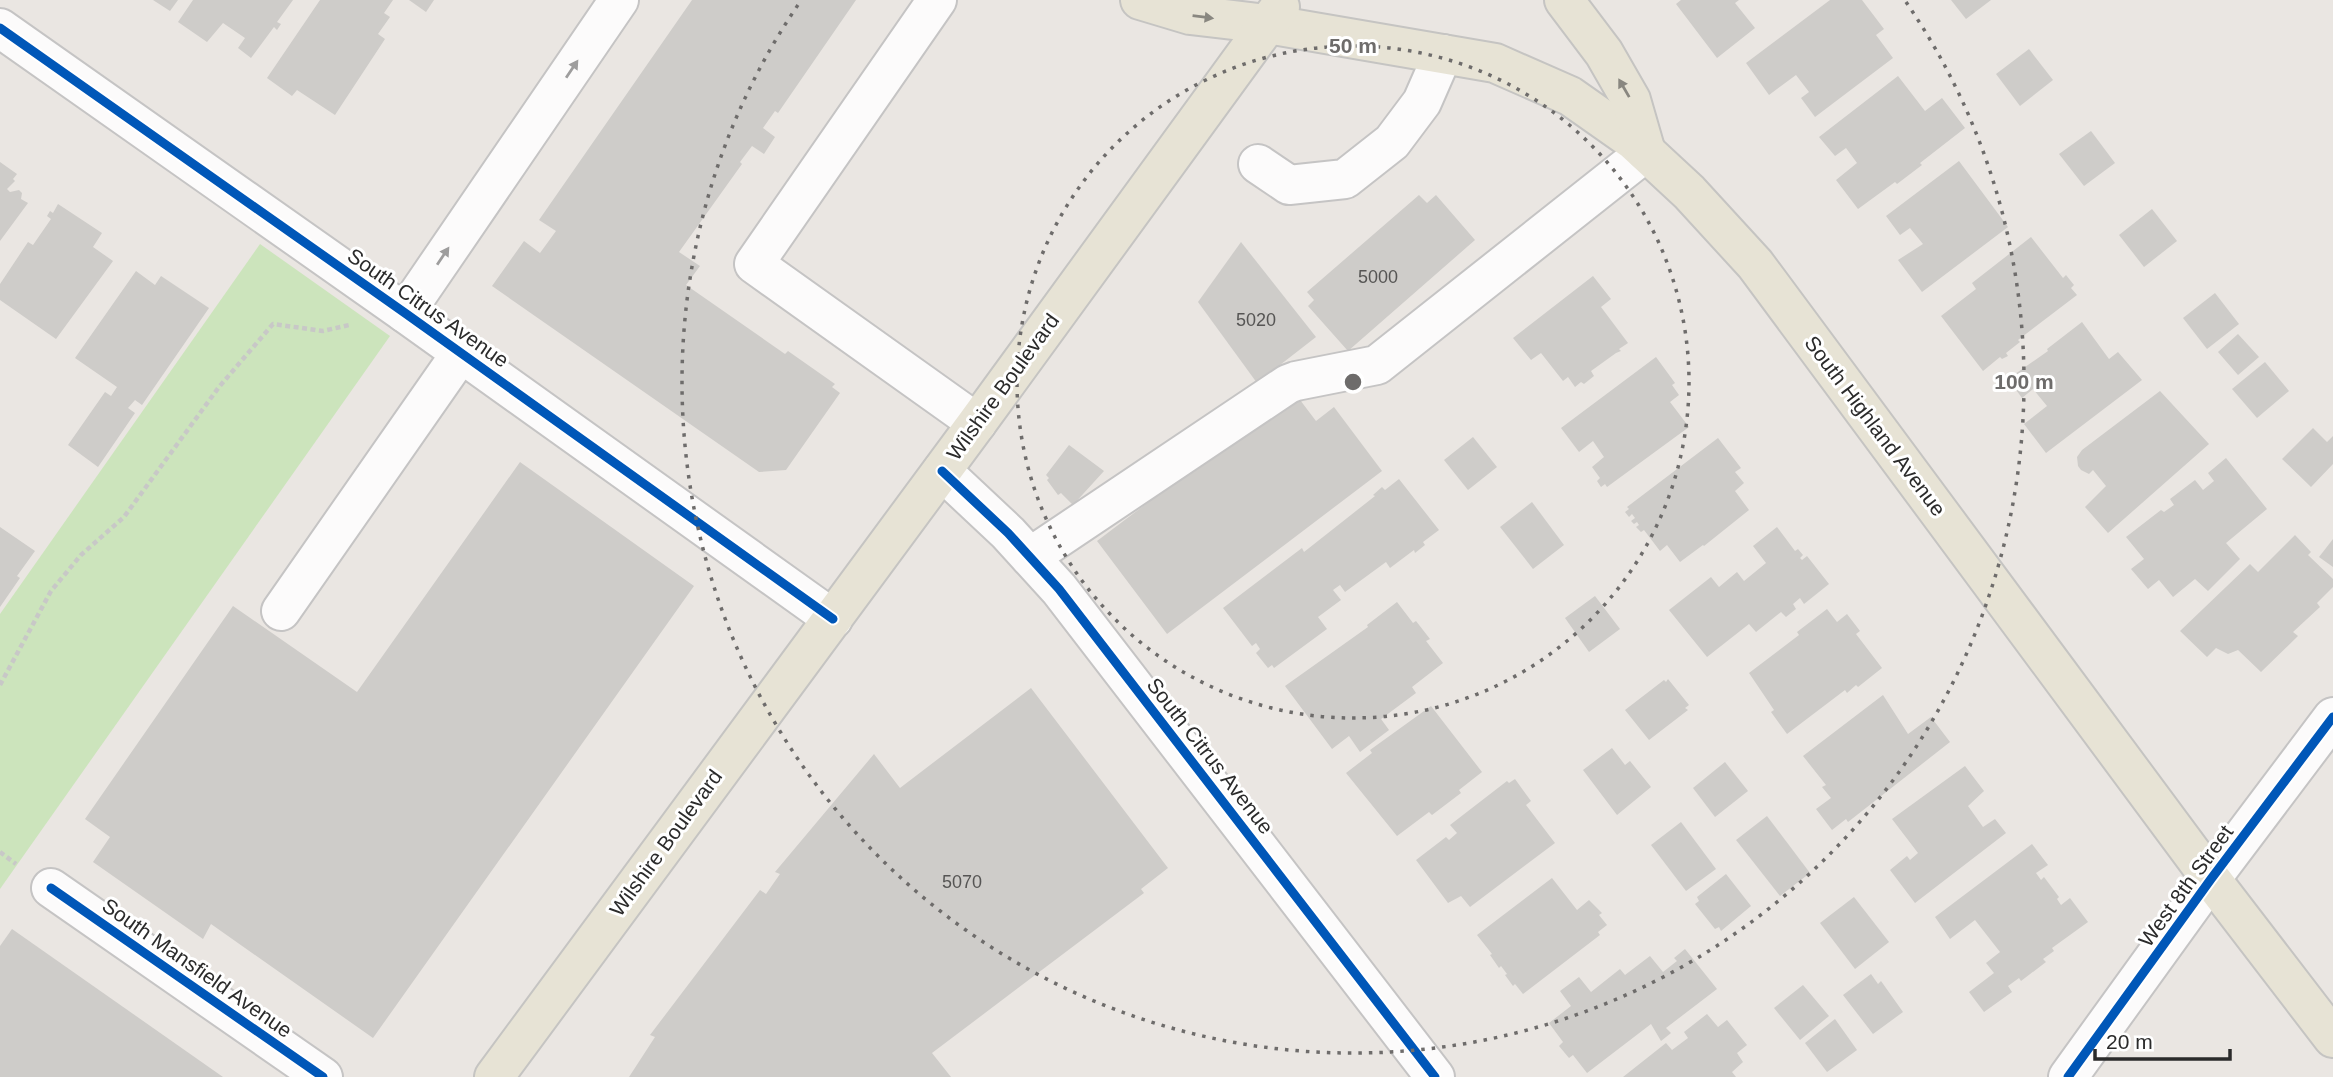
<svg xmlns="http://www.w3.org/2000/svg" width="2333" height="1077" viewBox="0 0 2333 1077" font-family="Arial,sans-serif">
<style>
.green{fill:#cce4bc}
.building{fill:#ceccc9}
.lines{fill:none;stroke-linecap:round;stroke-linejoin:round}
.minor-casing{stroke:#c5c4c4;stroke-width:42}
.major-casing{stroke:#c5c4c2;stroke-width:42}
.path{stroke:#c8c8c7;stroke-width:4.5;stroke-dasharray:5 3.5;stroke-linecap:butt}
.minor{stroke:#fcfbfb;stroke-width:38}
.major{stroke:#e7e3d5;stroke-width:38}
.cycleway-casing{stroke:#fff;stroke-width:13}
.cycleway{stroke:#0057b8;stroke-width:9}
.oneway{fill:#898780}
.oneway2{fill:#9e9d9d}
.ring{fill:none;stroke:#6e6c6b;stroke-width:3.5;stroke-dasharray:3.5 7}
.labels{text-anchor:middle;stroke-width:6;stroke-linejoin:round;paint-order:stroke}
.number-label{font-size:18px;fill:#565554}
.street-label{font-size:21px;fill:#2b2b2b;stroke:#fff}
.centre{fill:#6e6c6b;stroke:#fff;stroke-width:3.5}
.ring-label{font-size:21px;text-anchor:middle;font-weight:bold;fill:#6e6c6b;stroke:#fff;stroke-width:6;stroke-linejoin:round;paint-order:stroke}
</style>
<rect width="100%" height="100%" fill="#eae6e2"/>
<polygon class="green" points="260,244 390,336 0,889 0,614"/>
<g class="building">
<polygon points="153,0 178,0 170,11"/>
<polygon points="193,0 293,0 277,22 281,24 277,30 274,27 251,58 238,48 245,38 223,23 207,42 178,22"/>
<polygon points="320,0 393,0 384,13 390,17 378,34 385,39 335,115 297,90 292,96 267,78"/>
<polygon points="409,0 434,0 426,12"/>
<polygon points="692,0 856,0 778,113 775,111 763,128 775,137 764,154 752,146 740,162 742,164 679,252 700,266 686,285 785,354 788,351 835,384 832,387 840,393 786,470 759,472 492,286 524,241 540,253 556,231 539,220"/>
<polygon points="1681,0 1739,0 1735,3 1755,28 1717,58 1676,4"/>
<polygon points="1830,0 1862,0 1884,29 1876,35 1893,58 1815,117 1801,98 1809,92 1796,75 1769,95 1746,63"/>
<polygon points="1951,0 1991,0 1966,19"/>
<polygon points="2029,49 2053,80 2020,106 1996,74"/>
<polygon points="1898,76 1925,111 1942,98 1965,128 1920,163 1922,165 1897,184 1895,182 1858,209 1836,180 1857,163 1846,148 1835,156 1819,137"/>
<polygon points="2091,131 2115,163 2084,186 2059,154"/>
<polygon points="1959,161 2008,227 1922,292 1898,260 1923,244 1910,228 1900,235 1886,216"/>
<polygon points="0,162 17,174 13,179 15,181 7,189 10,192 19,190 22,193 21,199 28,203 0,241"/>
<polygon points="1419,195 1427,203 1436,195 1475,240 1348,351 1308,306 1314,300 1307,292"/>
<polygon points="58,204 102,233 93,247 113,261 56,339 0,300 0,284 28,242 33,245 51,219 47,216 50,211 53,213"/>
<polygon points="2152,209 2177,241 2144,267 2119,235"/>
<polygon points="2031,237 2063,278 2066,275 2074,285 2071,288 2077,295 2018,340 2020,342 2006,353 2008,356 2002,359 2000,357 1983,371 1941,316 1976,289 1972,283"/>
<polygon points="1241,242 1316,337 1257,383 1198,302"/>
<polygon points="136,271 155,285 161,276 209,308 142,405 135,400 128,408 135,413 98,467 68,445 105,392 111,396 117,387 75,358"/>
<polygon points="1593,276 1611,299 1601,307 1628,343 1619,349 1621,351 1616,353 1591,371 1594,376 1584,384 1581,382 1575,387 1568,377 1563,381 1541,353 1531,360 1513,338"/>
<polygon points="2215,293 2239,324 2207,349 2183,318"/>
<polygon points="2082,322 2109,359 2118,352 2142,380 2046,453 2024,424 2047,406 2033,389 2022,398 2008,379 2048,351 2047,349"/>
<polygon points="2238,334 2259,357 2238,375 2218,352"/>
<polygon points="1656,357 1675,383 1672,385 1679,395 1670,402 1689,427 1607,487 1605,484 1601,487 1597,481 1600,478 1592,467 1604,457 1593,441 1579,452 1561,428"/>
<polygon points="2265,362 2289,391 2257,418 2232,389"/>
<polygon points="2160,391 2209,444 2108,533 2085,507 2106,486 2093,470 2089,474 2081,470 2078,466 2077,457 2082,450"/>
<polygon points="1294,392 1316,421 1334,407 1382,471 1167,634 1097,541"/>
<polygon points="2313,428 2327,442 2333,436 2333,464 2311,487 2282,459"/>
<polygon points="1473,437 1497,467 1468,490 1444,460"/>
<polygon points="1718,438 1741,468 1735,472 1744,483 1735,491 1749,510 1704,546 1703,545 1680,562 1667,545 1660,551 1644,530 1641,532 1636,527 1639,525 1637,522 1634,524 1631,521 1635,518 1632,514 1629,517 1625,512 1629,509 1627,507"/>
<polygon points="1069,445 1104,471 1073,505 1061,493 1058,495 1047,480 1049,478 1046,475"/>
<polygon points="2226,458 2267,509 2226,543 2240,559 2208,591 2195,579 2173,597 2159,580 2148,589 2131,569 2144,559 2126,537 2161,510 2164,512 2174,505 2170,499 2195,480 2203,490 2214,481 2208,473"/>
<polygon points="520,462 694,586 373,1038 211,924 203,939 93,862 110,837 85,819 233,606 357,692"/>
<polygon points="1399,479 1439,530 1423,542 1425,545 1415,553 1414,550 1390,568 1386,562 1345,592 1340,585 1333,590 1341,600 1318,617 1327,629 1274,668 1272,665 1268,668 1256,653 1260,649 1256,643 1252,646 1223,608 1302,548 1304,552 1375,496 1373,495 1382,487 1385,490"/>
<polygon points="1532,502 1564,545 1533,569 1500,527"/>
<polygon points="0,527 35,551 17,576 20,578 0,607"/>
<polygon points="1777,527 1795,551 1798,549 1803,555 1800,558 1802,560 1807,556 1829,584 1804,604 1800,598 1793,604 1796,609 1786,617 1781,612 1756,632 1749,624 1707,657 1669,610 1711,577 1719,587 1737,572 1744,581 1766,563 1753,546"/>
<polygon points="2295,535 2311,552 2308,555 2333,579 2333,587 2317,603 2320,607 2293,632 2298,636 2261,672 2238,650 2228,654 2216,648 2207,657 2180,631 2250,564 2258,572"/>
<polygon points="2333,539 2333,567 2319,557"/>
<polygon points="1595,596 1620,629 1589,652 1565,618"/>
<polygon points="1397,602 1413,623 1416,621 1430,639 1426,641 1443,663 1412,687 1416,693 1381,719 1389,730 1360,752 1349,736 1332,749 1285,686 1368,627 1367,625"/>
<polygon points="1827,609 1837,622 1847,614 1860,631 1856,634 1882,668 1858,687 1856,685 1847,693 1845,690 1787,734 1771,712 1774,710 1749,673 1799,635 1797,632"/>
<polygon points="1668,679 1689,705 1685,708 1688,710 1649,740 1625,710 1664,680 1666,682"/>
<polygon points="1031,688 1168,868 1141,889 1144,893 932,1053 951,1077 629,1077 655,1037 650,1035 760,890 766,894 780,874 775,872 874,754 900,788"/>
<polygon points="1883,695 1908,734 1931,717 1950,742 1848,822 1846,819 1832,830 1816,809 1831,798 1822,787 1826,785 1803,756"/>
<polygon points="1431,706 1482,772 1459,790 1461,793 1432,815 1429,812 1397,836 1346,773 1372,753 1370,750"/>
<polygon points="1612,748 1625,765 1630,761 1651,787 1617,815 1583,770"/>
<polygon points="1725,762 1748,791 1715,817 1693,788"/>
<polygon points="1965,766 1984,791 1968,806 1983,827 1995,819 2006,833 1915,903 1890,870 1907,856 1910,860 1918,853 1892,819"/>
<polygon points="1515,779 1531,801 1526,805 1555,843 1470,907 1461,896 1448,903 1416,860 1446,837 1449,840 1457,833 1450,825 1507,781 1509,783"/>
<polygon points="1767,816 1810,873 1780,896 1736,840"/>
<polygon points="1681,822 1716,869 1686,891 1651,845"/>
<polygon points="2032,844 2048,865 2036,873 2041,880 2044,877 2059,897 2057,899 2061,905 2070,898 2088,922 2052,948 2054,951 2043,959 2046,962 2021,981 2019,978 2008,986 2012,992 1984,1012 1969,992 1994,973 1986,963 2000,952 1975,920 1950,939 1935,917"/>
<polygon points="1726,874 1751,906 1721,931 1719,927 1715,929 1695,904 1699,901 1697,897"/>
<polygon points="1552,878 1577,910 1589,900 1602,913 1599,915 1607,925 1598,932 1600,935 1523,994 1515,984 1513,986 1505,975 1507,974 1501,966 1499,968 1490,955 1492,954 1477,935"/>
<polygon points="1854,897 1889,942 1855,969 1820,923"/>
<polygon points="12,929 223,1077 0,1077 0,946"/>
<polygon points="1685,949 1717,989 1666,1028 1671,1033 1661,1041 1651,1024 1587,1073 1573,1055 1569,1058 1559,1046 1563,1042 1549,1023 1571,1006 1560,991 1579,977 1591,992 1620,969 1625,975 1650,956 1663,972 1677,961 1674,958"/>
<polygon points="1871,974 1878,984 1881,981 1903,1012 1873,1034 1843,995"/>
<polygon points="1803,985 1829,1016 1800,1040 1774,1008"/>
<polygon points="1707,1014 1718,1027 1727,1020 1747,1045 1737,1053 1743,1062 1732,1072 1736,1077 1623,1077 1666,1043 1672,1050 1688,1038 1684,1032"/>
<polygon points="1835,1019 1857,1050 1827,1072 1805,1043"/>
</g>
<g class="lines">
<defs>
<g id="minor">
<polyline points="937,0 754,264 977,423"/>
<polyline points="0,28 405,313 833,619"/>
<polyline points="1258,164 1289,185 1345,179 1392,142 1422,102 1443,54"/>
<polyline points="405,313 619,0"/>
<polyline points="942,471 1008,533 1059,589 1435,1077"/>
<polyline points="1030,557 1288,384 1296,381 1377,365 1646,152"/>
<polyline points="281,611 461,353"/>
<polyline points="51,888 323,1077"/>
<polyline points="2068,1077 2211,879 2333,717"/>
</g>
<g id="major">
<polyline points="1140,0 1190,15 1267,24 1495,63 1570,96 1634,141 1689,192 1755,264 2211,879 2333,1038"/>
<polyline points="1564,0 1604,53 1631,100 1646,152"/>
<polyline points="494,1077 977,423 1280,7"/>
</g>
</defs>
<use href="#minor" class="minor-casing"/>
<use href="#major" class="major-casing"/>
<g class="path">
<polyline points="0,685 51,591 81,555 124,517 219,387 273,324 323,331 349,325"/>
<polyline points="0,852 16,864"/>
</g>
<use href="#minor" class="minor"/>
<use href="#major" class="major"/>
<defs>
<g id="cycleway">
<polyline points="0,28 405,313 833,619"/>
<polyline points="942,471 1008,533 1059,589 1435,1077"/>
<polyline points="51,888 323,1077"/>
<polyline points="2068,1077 2211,879 2333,717"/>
</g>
</defs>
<use href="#cycleway" class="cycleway-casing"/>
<use href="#cycleway" class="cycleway"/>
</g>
<defs><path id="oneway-solid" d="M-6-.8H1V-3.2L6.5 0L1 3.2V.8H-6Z" transform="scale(1.75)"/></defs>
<g class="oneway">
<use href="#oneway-solid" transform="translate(1203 17) rotate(7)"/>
<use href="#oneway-solid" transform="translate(1624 88) rotate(-120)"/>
</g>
<g class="oneway2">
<use href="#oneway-solid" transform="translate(572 69) rotate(-56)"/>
<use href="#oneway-solid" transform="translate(443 256) rotate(-56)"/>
</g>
<g class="ring">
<circle cx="1353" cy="382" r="336"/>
<path d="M1906 2A671 671 0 1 1 800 2"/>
</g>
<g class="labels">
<g class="number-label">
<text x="1378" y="283">5000</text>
<text x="1256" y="326">5020</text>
<text x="962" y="888">5070</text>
</g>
<g class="street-label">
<text transform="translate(428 308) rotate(35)" y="7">South Citrus Avenue</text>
<text transform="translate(1003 387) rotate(-54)" y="7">Wilshire Boulevard</text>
<text transform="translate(1875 426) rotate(53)" y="7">South Highland Avenue</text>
<text transform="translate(1210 756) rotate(52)" y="7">South Citrus Avenue</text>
<text transform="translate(666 843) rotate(-54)" y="7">Wilshire Boulevard</text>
<text transform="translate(2186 886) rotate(-54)" y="7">West 8th Street</text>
<text transform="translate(197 968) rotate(35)" y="7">South Mansfield Avenue</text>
</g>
</g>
<circle cx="1353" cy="382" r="10" class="centre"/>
<g class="ring-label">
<text x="1353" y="53">50 m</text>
<text x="2024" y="389">100 m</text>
</g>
<path d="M2095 1049v10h135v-10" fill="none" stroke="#2b2b2b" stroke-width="3.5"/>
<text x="2106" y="1049" font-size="21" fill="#2b2b2b" stroke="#ffffff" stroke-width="5" paint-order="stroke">20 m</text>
</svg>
